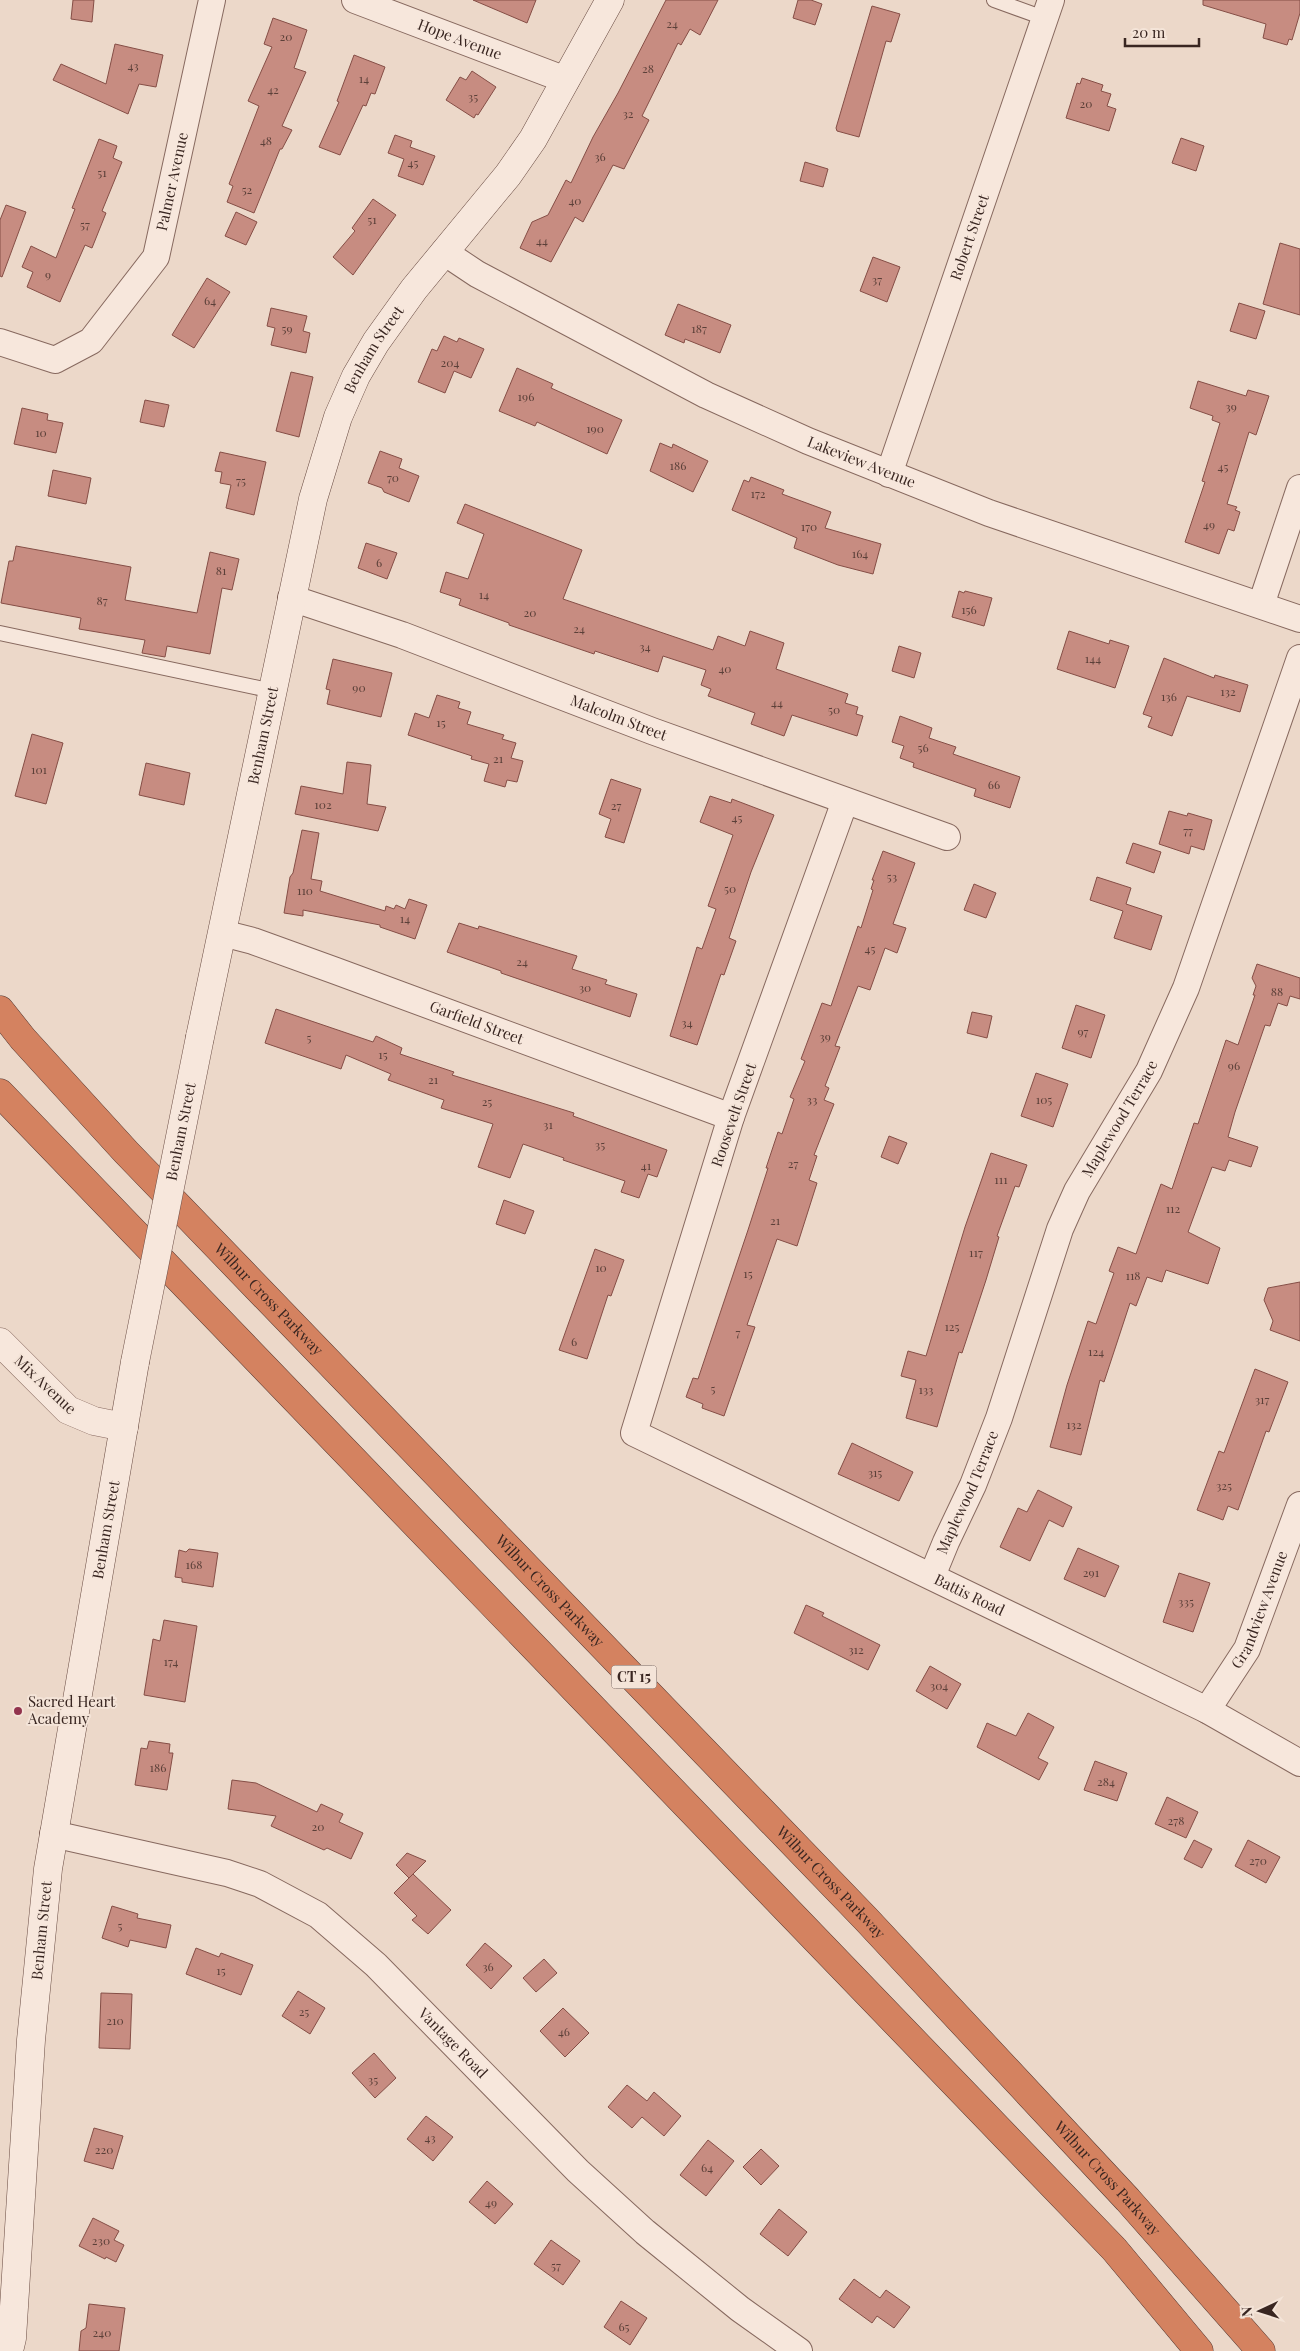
<svg xmlns="http://www.w3.org/2000/svg" width="1300" height="2351" viewBox="0 0 1300 2351" font-family="'Playfair Display',serif">
<style>
.building{fill:#c78c81;stroke:#854e46}
.lines{fill:none;stroke-linecap:round;stroke-linejoin:round}
.service-casing{stroke:#87695f;stroke-width:16}
.minor-casing{stroke:#87695f;stroke-width:28}
.tertiary-casing{stroke:#87695f;stroke-width:29}
.secondary-casing{stroke:#694b42;stroke-width:29}
.motorway-casing{stroke:#553932;stroke-width:29}
.service{stroke:#f7e7dc;stroke-width:14}
.minor{stroke:#f7e7dc;stroke-width:26}
.tertiary{stroke:#f7e7dc;stroke-width:28}
.secondary{stroke:#f7e7dc;stroke-width:28}
.motorway{stroke:#d48260;stroke-width:28}
.secondary-bridge-casing{stroke:#694b42;stroke-width:29;stroke-linecap:butt}
.secondary-bridge{stroke:#f7e7dc;stroke-width:28}
.poi-dot{fill:#92334d;stroke:#f4e4d8;stroke-width:2}
.labels{text-anchor:middle;stroke-width:4;stroke-linejoin:round;paint-order:stroke}
.number-label{font-size:12px;fill:#5c4039}
.shield{fill:#f4e4d8;stroke:#715f58;stroke-width:1}
.shield-label{font-size:14px;font-weight:bold;fill:#392621}
.street-label{font-size:15px;fill:#392621;stroke:#f4e4d8}
.poi-label{font-size:15px;fill:#392621;stroke:#f4e4d8;text-anchor:start}
</style>
<rect width="100%" height="100%" fill="#ecd8c9"/>
<g class="building">
<polygon points="73,0 94,0 92,22 71,19"/>
<polygon points="473,0 536,0 527,23"/>
<polygon points="666,0 718,0 700,35 690,29 681,45 678,43 642,116 649,120 624,169 613,165 583,222 575,217 551,262 520,248 532,222 548,215 566,180 571,183 593,137 618,93"/>
<polygon points="798,0 811,0 822,4 815,25 793,18"/>
<polygon points="1203,0 1300,0 1300,13 1292,40 1289,39 1287,45 1263,38 1266,24 1203,5"/>
<polygon points="872,6 900,14 891,42 886,41 859,137 837,131 836,128"/>
<polygon points="273,18 307,30 294,68 306,72 282,126 292,130 282,149 280,149 254,213 227,202 233,186 229,184 259,106 248,101 272,47 264,44"/>
<polygon points="115,44 163,55 156,87 139,84 128,114 53,80 61,64 106,84"/>
<polygon points="354,55 385,67 375,94 371,93 366,106 363,105 340,155 319,147 339,102 337,101"/>
<polygon points="472,71 496,87 478,115 476,114 474,118 446,100 460,77 466,80"/>
<polygon points="1082,78 1103,85 1101,91 1111,94 1107,106 1116,109 1109,131 1066,118 1077,83 1080,84"/>
<polygon points="395,135 412,141 410,147 435,156 423,185 398,176 404,159 388,153"/>
<polygon points="1181,138 1204,146 1196,171 1172,163"/>
<polygon points="99,139 117,146 113,158 122,162 102,211 106,213 92,248 85,245 60,302 27,287 33,272 22,267 31,246 56,258 75,209 72,208"/>
<polygon points="805,162 828,169 823,187 800,181"/>
<polygon points="373,199 396,215 353,275 333,257 355,231 352,228"/>
<polygon points="6,205 26,212 2,277 0,276 0,220"/>
<polygon points="236,212 257,222 246,245 225,236"/>
<polygon points="1280,243 1300,249 1300,315 1263,304"/>
<polygon points="873,257 900,267 887,302 860,291"/>
<polygon points="207,278 230,292 194,348 172,335"/>
<polygon points="1239,303 1265,311 1256,339 1230,331"/>
<polygon points="678,304 731,325 720,353 685,339 684,343 665,335"/>
<polygon points="271,308 307,316 303,331 310,333 306,353 271,345 275,328 267,326"/>
<polygon points="444,336 457,342 459,338 484,349 471,378 454,371 445,393 418,382 432,349 437,351"/>
<polygon points="517,368 553,384 551,388 622,420 607,454 537,422 535,426 499,411"/>
<polygon points="291,372 313,377 299,437 276,431"/>
<polygon points="1198,381 1246,396 1248,390 1269,396 1256,435 1249,432 1227,504 1237,507 1235,510 1240,512 1234,531 1228,529 1219,554 1185,542 1205,482 1202,481 1220,423 1212,420 1213,416 1190,408"/>
<polygon points="145,400 169,405 164,427 140,422"/>
<polygon points="22,408 48,414 47,420 63,423 56,453 14,444"/>
<polygon points="660,443 672,448 673,444 708,461 693,492 650,471"/>
<polygon points="380,451 402,459 399,468 419,476 409,502 384,492 382,488 368,483"/>
<polygon points="220,452 266,462 254,515 226,508 231,485 220,483 222,472 215,471"/>
<polygon points="53,470 91,478 86,504 48,496"/>
<polygon points="751,477 784,490 782,494 831,512 825,528 881,544 873,574 838,565 794,548 797,538 732,510 744,480 749,482"/>
<polygon points="465,504 582,550 563,599 713,650 718,636 745,646 750,631 784,643 776,669 848,694 845,703 858,707 856,714 863,716 857,736 792,715 784,736 751,724 755,713 708,696 711,689 701,685 706,670 663,656 658,672 595,651 594,654 509,625 509,623 459,605 461,599 440,592 446,572 468,579 484,534 457,523"/>
<polygon points="366,543 397,553 387,579 358,568"/>
<polygon points="16,546 131,567 125,600 197,613 210,552 239,559 232,590 222,588 210,654 167,646 165,657 142,653 145,640 79,629 81,618 1,603 9,561 13,561"/>
<polygon points="959,591 964,593 965,591 992,598 984,626 952,617"/>
<polygon points="1069,631 1109,644 1110,640 1129,646 1115,688 1057,669"/>
<polygon points="899,646 921,653 914,678 892,671"/>
<polygon points="1164,658 1214,678 1215,675 1248,685 1240,712 1187,696 1172,736 1148,727 1152,717 1143,714"/>
<polygon points="333,659 392,673 381,717 327,704 330,690 326,689"/>
<polygon points="437,695 460,702 458,708 471,712 467,724 504,735 502,739 516,743 511,758 523,761 517,782 507,780 505,787 484,781 489,764 471,759 472,756 408,735 415,713 429,718"/>
<polygon points="900,716 932,728 929,738 956,747 953,754 1020,777 1010,808 974,796 976,789 913,767 914,763 900,758 904,746 892,742"/>
<polygon points="32,734 63,743 46,804 15,796"/>
<polygon points="347,762 371,765 367,804 386,807 378,831 295,814 301,786 343,794"/>
<polygon points="146,763 190,773 184,805 139,795"/>
<polygon points="611,779 641,789 624,843 605,837 611,819 599,814"/>
<polygon points="710,796 731,803 732,799 774,815 751,872 729,938 736,941 724,975 721,974 697,1045 670,1036 697,947 702,949 716,909 708,906 733,835 700,822"/>
<polygon points="1169,811 1187,816 1188,813 1212,820 1204,850 1191,846 1189,854 1159,844"/>
<polygon points="302,830 319,833 311,879 322,881 320,891 385,911 386,906 394,909 396,905 405,909 409,899 427,905 415,939 380,927 380,925 303,910 303,916 284,913 290,877 293,873"/>
<polygon points="1133,843 1161,852 1154,873 1126,863"/>
<polygon points="883,851 915,863 893,924 906,928 897,953 885,948 870,990 858,986 835,1046 840,1047 825,1086 829,1088 824,1100 834,1104 814,1155 817,1156 809,1180 817,1183 797,1246 777,1239 747,1325 755,1327 724,1416 702,1408 703,1404 686,1397 693,1378 698,1379 748,1230 768,1168 766,1168 778,1132 782,1134 794,1099 790,1097 805,1061 801,1059 822,1003 831,1006 858,926 861,928 873,890 871,889 874,880 872,880"/>
<polygon points="1097,877 1131,888 1126,904 1162,916 1151,950 1114,938 1123,911 1090,900"/>
<polygon points="974,884 996,893 986,918 964,910"/>
<polygon points="459,923 478,929 479,926 577,956 572,969 607,980 605,984 637,994 630,1017 501,973 501,971 447,952"/>
<polygon points="1257,964 1300,978 1300,999 1290,996 1287,1006 1278,1003 1270,1026 1265,1025 1235,1112 1228,1137 1258,1147 1251,1167 1229,1160 1225,1171 1212,1167 1188,1232 1220,1248 1208,1284 1166,1270 1162,1282 1147,1277 1136,1306 1130,1303 1104,1382 1100,1380 1081,1455 1050,1447 1067,1385 1088,1321 1096,1324 1114,1273 1109,1271 1118,1247 1136,1254 1161,1184 1172,1189 1194,1123 1198,1124 1226,1040 1238,1045 1255,995 1253,995 1256,986 1252,978"/>
<polygon points="1076,1005 1105,1015 1091,1058 1062,1048"/>
<polygon points="276,1009 373,1042 376,1036 402,1048 400,1054 454,1072 452,1075 574,1113 573,1116 667,1150 657,1177 648,1174 639,1198 621,1192 625,1181 563,1160 564,1158 523,1144 510,1178 478,1167 493,1124 441,1108 444,1100 388,1080 391,1074 346,1055 341,1069 265,1043"/>
<polygon points="972,1012 992,1016 987,1038 967,1033"/>
<polygon points="1036,1073 1068,1084 1053,1127 1021,1116"/>
<polygon points="889,1136 907,1143 898,1164 881,1157"/>
<polygon points="991,1153 1027,1165 1019,1187 1015,1186 997,1236 999,1237 986,1280 962,1353 959,1352 937,1427 906,1418 916,1380 901,1376 908,1351 926,1356 965,1227"/>
<polygon points="504,1200 534,1211 525,1234 496,1224"/>
<polygon points="595,1249 624,1260 611,1296 608,1295 587,1359 559,1350"/>
<polygon points="1300,1282 1300,1341 1270,1330 1273,1321 1264,1300 1268,1288"/>
<polygon points="1255,1369 1288,1382 1269,1432 1266,1431 1238,1510 1228,1506 1223,1520 1197,1510 1219,1451 1224,1453"/>
<polygon points="852,1443 913,1472 899,1501 838,1474"/>
<polygon points="1038,1490 1072,1507 1063,1527 1049,1520 1030,1561 1000,1547 1018,1508 1027,1512"/>
<polygon points="1078,1548 1119,1566 1105,1597 1064,1579"/>
<polygon points="189,1549 218,1553 213,1587 182,1582 182,1578 175,1577 179,1550 186,1552"/>
<polygon points="1179,1573 1210,1583 1193,1632 1163,1622"/>
<polygon points="806,1605 824,1613 822,1616 880,1645 868,1670 794,1633"/>
<polygon points="164,1620 197,1626 185,1702 144,1695 153,1639 160,1641"/>
<polygon points="930,1666 961,1684 947,1709 916,1691"/>
<polygon points="1028,1713 1054,1727 1038,1758 1048,1763 1039,1780 977,1747 987,1723 1016,1736"/>
<polygon points="149,1741 170,1744 169,1753 173,1753 167,1790 135,1785 141,1748 147,1749"/>
<polygon points="1095,1761 1127,1773 1117,1801 1084,1790"/>
<polygon points="232,1780 256,1783 317,1812 321,1804 343,1814 339,1822 363,1833 351,1859 327,1848 324,1850 271,1826 276,1816 228,1809"/>
<polygon points="1167,1797 1198,1812 1186,1838 1155,1824"/>
<polygon points="1194,1840 1212,1849 1202,1868 1184,1859"/>
<polygon points="1248,1840 1280,1857 1266,1883 1235,1866"/>
<polygon points="407,1853 426,1861 409,1878 396,1865"/>
<polygon points="413,1874 451,1910 428,1934 412,1920 417,1916 394,1893"/>
<polygon points="112,1906 138,1914 137,1918 171,1925 166,1948 130,1940 128,1947 102,1938"/>
<polygon points="485,1943 512,1966 491,1989 466,1965"/>
<polygon points="196,1948 219,1957 221,1953 253,1965 241,1995 186,1974"/>
<polygon points="544,1959 557,1973 536,1992 523,1978"/>
<polygon points="298,1991 325,2008 310,2034 282,2016"/>
<polygon points="101,1993 132,1994 130,2049 99,2048"/>
<polygon points="563,2008 589,2033 565,2057 540,2031"/>
<polygon points="374,2053 396,2078 375,2098 352,2073"/>
<polygon points="627,2085 647,2101 654,2092 681,2116 664,2136 642,2117 632,2128 608,2107"/>
<polygon points="426,2116 453,2137 433,2161 407,2139"/>
<polygon points="94,2128 123,2136 113,2169 84,2161"/>
<polygon points="708,2140 734,2161 706,2196 680,2175"/>
<polygon points="761,2149 779,2166 761,2185 743,2167"/>
<polygon points="487,2181 513,2204 495,2224 469,2202"/>
<polygon points="779,2209 807,2232 788,2256 760,2234"/>
<polygon points="93,2218 119,2231 114,2240 124,2245 116,2262 106,2257 105,2259 79,2246"/>
<polygon points="551,2240 580,2261 563,2285 534,2264"/>
<polygon points="854,2279 880,2298 886,2290 910,2307 894,2328 877,2316 872,2323 839,2299"/>
<polygon points="621,2301 647,2318 630,2345 604,2327"/>
<polygon points="89,2304 125,2308 119,2351 79,2351 81,2331 86,2328"/>
</g>
<g class="lines">
<defs>
<g id="service">
<polyline points="994,0 1044,18"/>
<polyline points="0,633 273,691"/>
</g>
<g id="minor">
<path id="s1" d="M 355,0 L 566,80"/>
<path id="s2" d="M 444,252 L 477,274 L 706,395 L 808,441 L 989,513 L 1300,619"/>
<path id="s3" d="M 0,342 L 55,360 L 91,341 L 156,257 L 212,0"/>
<path id="s4" d="M 889,474 L 1051,0"/>
<path id="s5" d="M 291,598 L 402,635 L 652,731 L 947,837"/>
<polyline points="1261,605 1300,488"/>
<path id="s6" d="M 845,801 L 731,1117 L 634,1433 L 1207,1710 L 1300,1763"/>
<path id="s7" d="M 222,933 L 253,941 L 336,971 L 731,1117"/>
<path id="s8" d="M 932,1576 L 946,1542 L 973,1485 L 999,1418 L 1060,1229 L 1077,1191 L 1149,1071 L 1186,988 L 1300,658"/>
<path id="s9" d="M 1207,1710 L 1247,1649 L 1300,1505"/>
<path id="s10" d="M 53,1834 L 227,1873 L 260,1884 L 318,1915 L 376,1965 L 578,2171 L 645,2232 L 740,2309 L 799,2351"/>
</g>
<polyline id="tertiary" points="0,1342 68,1410 94,1421 124,1427"/>
<g id="secondary">
<path id="s11" d="M 200,1037 L 313,499 L 338,417 L 356,376 L 376,342 L 414,289 L 508,175 L 533,139 L 610,0"/>
<path id="s12" d="M 9,2351 L 12,2338 L 31,2040 L 48,1869 L 135,1362"/>
</g>
<g id="motorway">
<path id="s13" d="M 0,1010 L 23,1039 L 126,1152 L 866,1919 L 1128,2200 L 1261,2351"/>
<polyline points="0,1093 1114,2249 1199,2351"/>
</g>
</defs>
<use href="#service" class="service-casing"/>
<use href="#minor" class="minor-casing"/>
<use href="#tertiary" class="tertiary-casing"/>
<use href="#secondary" class="secondary-casing"/>
<use href="#motorway" class="motorway-casing"/>
<use href="#service" class="service"/>
<use href="#minor" class="minor"/>
<use href="#tertiary" class="tertiary"/>
<use href="#secondary" class="secondary"/>
<use href="#motorway" class="motorway"/>
<defs>
<g id="secondary-bridge">
<path id="s14" d="M 135,1362 L 200,1037"/>
</g>
</defs>
<use href="#secondary-bridge" class="secondary-bridge-casing"/>
<use href="#secondary-bridge" class="secondary-bridge"/>
</g>
<circle class="poi-dot" cx="18" cy="1711" r="5"/>
<g class="labels">
<g class="number-label">
<text x="672" y="28">24</text>
<text x="286" y="41">20</text>
<text x="133" y="70">43</text>
<text x="648" y="73">28</text>
<text x="364" y="83">14</text>
<text x="273" y="94">42</text>
<text x="473" y="101">35</text>
<text x="1086" y="108">20</text>
<text x="628" y="118">32</text>
<text x="266" y="145">48</text>
<text x="600" y="161">36</text>
<text x="413" y="167">45</text>
<text x="102" y="177">51</text>
<text x="247" y="194">52</text>
<text x="575" y="205">40</text>
<text x="372" y="224">51</text>
<text x="85" y="229">57</text>
<text x="542" y="245">44</text>
<text x="48" y="279">9</text>
<text x="877" y="284">37</text>
<text x="210" y="305">64</text>
<text x="287" y="333">59</text>
<text x="699" y="333">187</text>
<text x="450" y="367">204</text>
<text x="526" y="401">196</text>
<text x="1231" y="411">39</text>
<text x="595" y="433">190</text>
<text x="41" y="437">10</text>
<text x="678" y="470">186</text>
<text x="1223" y="471">45</text>
<text x="393" y="482">70</text>
<text x="241" y="485">75</text>
<text x="758" y="498">172</text>
<text x="1209" y="529">49</text>
<text x="809" y="531">170</text>
<text x="860" y="558">164</text>
<text x="379" y="567">6</text>
<text x="221" y="575">81</text>
<text x="484" y="599">14</text>
<text x="102" y="605">87</text>
<text x="969" y="614">156</text>
<text x="530" y="617">20</text>
<text x="579" y="633">24</text>
<text x="645" y="651">34</text>
<text x="1093" y="663">144</text>
<text x="725" y="673">40</text>
<text x="359" y="692">90</text>
<text x="1228" y="696">132</text>
<text x="1169" y="701">136</text>
<text x="777" y="707">44</text>
<text x="834" y="714">50</text>
<text x="441" y="727">15</text>
<text x="923" y="752">56</text>
<text x="498" y="763">21</text>
<text x="39" y="774">101</text>
<text x="994" y="789">66</text>
<text x="323" y="809">102</text>
<text x="616" y="810">27</text>
<text x="737" y="822">45</text>
<text x="1188" y="835">77</text>
<text x="892" y="881">53</text>
<text x="730" y="893">50</text>
<text x="305" y="895">110</text>
<text x="405" y="923">14</text>
<text x="870" y="953">45</text>
<text x="522" y="966">24</text>
<text x="585" y="992">30</text>
<text x="1277" y="996">88</text>
<text x="687" y="1027">34</text>
<text x="1083" y="1036">97</text>
<text x="825" y="1041">39</text>
<text x="309" y="1042">5</text>
<text x="383" y="1059">15</text>
<text x="1234" y="1070">96</text>
<text x="433" y="1084">21</text>
<text x="812" y="1104">33</text>
<text x="1044" y="1104">105</text>
<text x="487" y="1106">25</text>
<text x="548" y="1129">31</text>
<text x="600" y="1149">35</text>
<text x="793" y="1168">27</text>
<text x="646" y="1170">41</text>
<text x="1001" y="1184">111</text>
<text x="1173" y="1213">112</text>
<text x="775" y="1225">21</text>
<text x="976" y="1257">117</text>
<text x="601" y="1272">10</text>
<text x="748" y="1278">15</text>
<text x="1133" y="1280">118</text>
<text x="952" y="1331">125</text>
<text x="738" y="1337">7</text>
<text x="574" y="1346">6</text>
<text x="1096" y="1356">124</text>
<text x="713" y="1393">5</text>
<text x="926" y="1394">133</text>
<text x="1262" y="1404">317</text>
<text x="1074" y="1429">132</text>
<text x="875" y="1477">315</text>
<text x="1224" y="1490">325</text>
<text x="194" y="1569">168</text>
<text x="1091" y="1577">291</text>
<text x="1186" y="1606">335</text>
<text x="856" y="1654">312</text>
<text x="171" y="1666">174</text>
<text x="939" y="1690">304</text>
<text x="158" y="1772">186</text>
<text x="1106" y="1786">284</text>
<text x="1176" y="1825">278</text>
<text x="318" y="1831">20</text>
<text x="1258" y="1865">270</text>
<text x="120" y="1930">5</text>
<text x="488" y="1971">36</text>
<text x="221" y="1975">15</text>
<text x="304" y="2016">25</text>
<text x="115" y="2025">210</text>
<text x="564" y="2036">46</text>
<text x="373" y="2084">35</text>
<text x="430" y="2142">43</text>
<text x="104" y="2154">220</text>
<text x="707" y="2172">64</text>
<text x="491" y="2207">49</text>
<text x="101" y="2245">230</text>
<text x="556" y="2270">57</text>
<text x="624" y="2331">65</text>
<text x="102" y="2337">240</text>
</g>
<rect class="shield" x="611.5" y="1665.5" width="45" height="23" rx="4"/>
<g class="shield-label">
<text x="634" y="1682">CT 15</text>
</g>
<g class="street-label">
<text dy="5" stroke="none"><textPath href="#s1" startOffset="112">Hope Avenue</textPath></text>
<text dy="5" stroke="none"><textPath href="#s3" startOffset="282">Palmer Avenue</textPath></text>
<text dy="5" stroke="none"><textPath href="#s4" startOffset="250">Robert Street</textPath></text>
<text dy="5" stroke="none"><textPath href="#s11" startOffset="712">Benham Street</textPath></text>
<text dy="5" stroke="none"><textPath href="#s2" startOffset="468">Lakeview Avenue</textPath></text>
<text dy="5" stroke="none"><textPath href="#s5" startOffset="349">Malcolm Street</textPath></text>
<text dy="5" stroke="none"><textPath href="#s11" startOffset="308">Benham Street</textPath></text>
<text dy="5" stroke="none"><textPath href="#s7" startOffset="270">Garfield Street</textPath></text>
<text transform="translate(734 1115) rotate(-71)" y="5">Roosevelt Street</text>
<text dy="5" stroke="none"><textPath href="#s8" startOffset="496">Maplewood Terrace</textPath></text>
<text dy="5" stroke="none"><textPath href="#s14" startOffset="235">Benham Street</textPath></text>
<text dy="5" stroke="none"><textPath href="#s13" startOffset="395">Wilbur Cross Parkway</textPath></text>
<text transform="translate(45 1385) rotate(43)" y="5">Mix Avenue</text>
<text dy="5" stroke="none"><textPath href="#s8" startOffset="91">Maplewood Terrace</textPath></text>
<text dy="5" stroke="none"><textPath href="#s12" startOffset="828">Benham Street</textPath></text>
<text dy="5" stroke="none"><textPath href="#s13" startOffset="800">Wilbur Cross Parkway</textPath></text>
<text dy="5" stroke="none"><textPath href="#s6" startOffset="1039">Battis Road</textPath></text>
<text dy="5" stroke="none"><textPath href="#s9" startOffset="114">Grandview Avenue</textPath></text>
<text dy="5" stroke="none"><textPath href="#s13" startOffset="1205">Wilbur Cross Parkway</textPath></text>
<text dy="5" stroke="none"><textPath href="#s12" startOffset="422">Benham Street</textPath></text>
<text dy="5" stroke="none"><textPath href="#s10" startOffset="465">Vantage Road</textPath></text>
<text dy="5" stroke="none"><textPath href="#s13" startOffset="1610">Wilbur Cross Parkway</textPath></text>
</g>
<g class="poi-label">
<text x="28" y="1707">Sacred Heart<tspan x="28" dy="17">Academy</tspan></text>
</g>
</g>
<g transform="translate(1260 2311) rotate(266)" stroke="#f4e4d8" stroke-width="4" paint-order="stroke">
<path d="M0-4L9 19L0 12L-9 19Z" fill="#392621"/>
<text y="-8" font-size="14" font-weight="bold" text-anchor="middle" fill="#392621">N</text>
</g>
<path d="M1125 38v8h74v-8" fill="none" stroke="#392621" stroke-width="2.5"/>
<text x="1132" y="38" font-size="15" fill="#392621" stroke="#f4e4d8" stroke-width="4" paint-order="stroke">20 m</text>
</svg>
